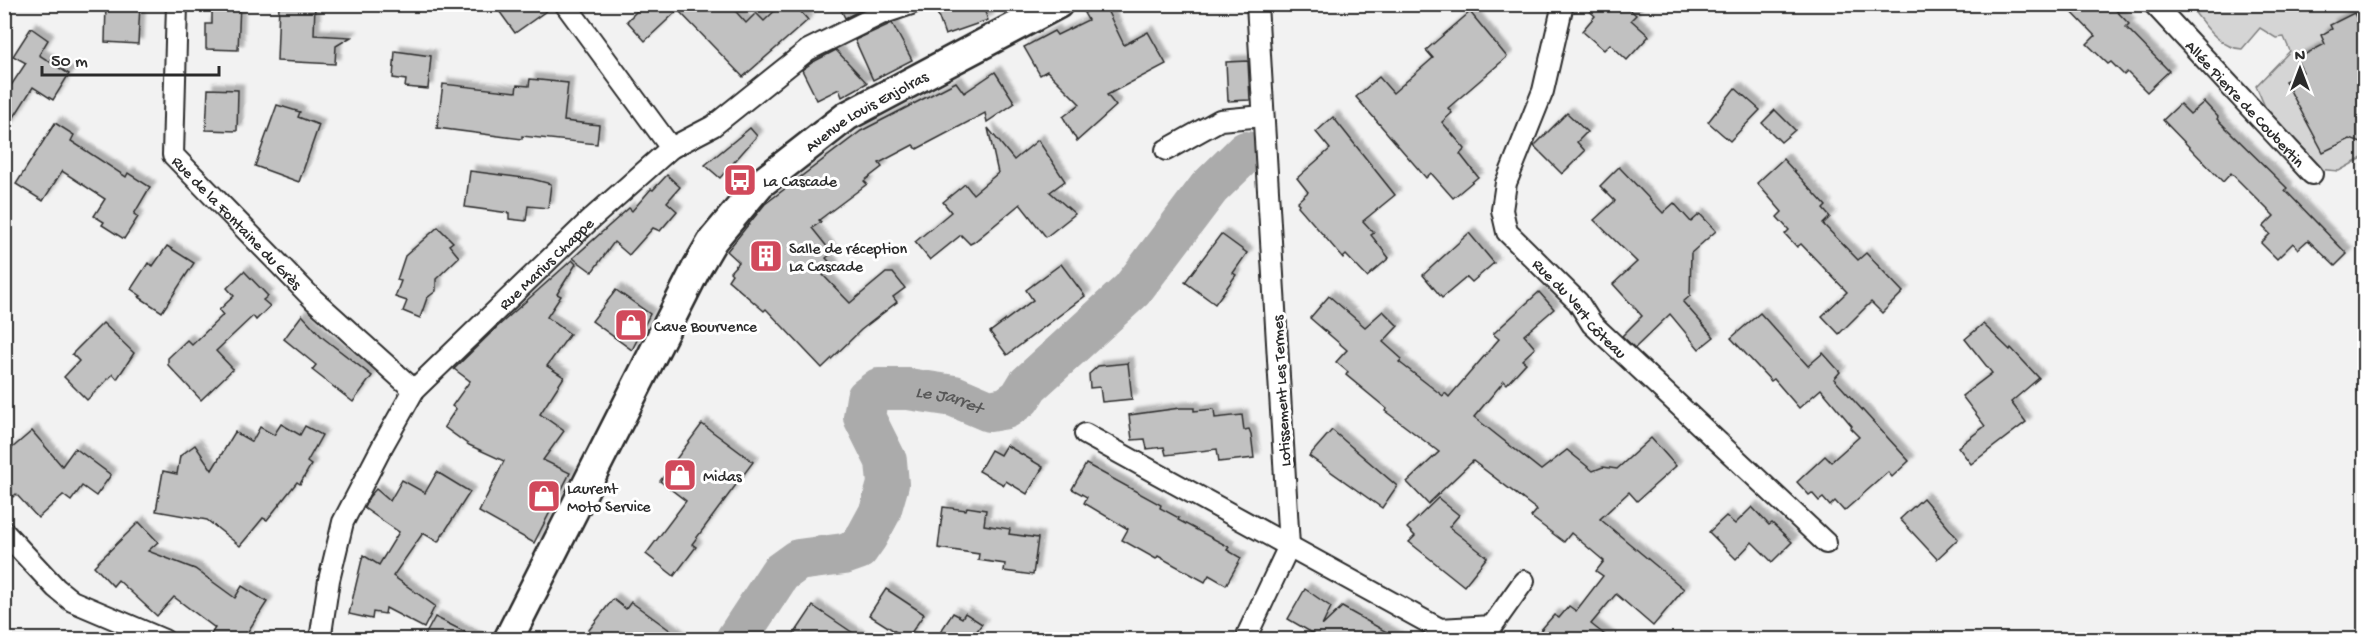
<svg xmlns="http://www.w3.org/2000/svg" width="2369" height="644" viewBox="0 0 2369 644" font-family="'Gochi Hand',sans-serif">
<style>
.green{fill:#d5d5d5;stroke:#808080;stroke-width:1.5}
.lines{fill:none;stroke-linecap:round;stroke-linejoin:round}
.river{stroke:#ababab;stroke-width:42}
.building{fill:#c1c1c1;stroke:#2b2b2b;stroke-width:1.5;filter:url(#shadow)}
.minor-casing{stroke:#2b2b2b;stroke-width:24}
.secondary-casing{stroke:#2b2b2b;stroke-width:33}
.minor{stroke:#fff;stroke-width:20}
.secondary{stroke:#fff;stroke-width:28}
.labels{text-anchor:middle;stroke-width:6;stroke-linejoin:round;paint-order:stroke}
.street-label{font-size:16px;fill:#2b2b2b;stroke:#fff}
.poi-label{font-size:16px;fill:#2b2b2b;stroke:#fff;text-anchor:start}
.water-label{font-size:18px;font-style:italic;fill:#585858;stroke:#fff}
</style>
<defs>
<filter id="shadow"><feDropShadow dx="5.5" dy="-5.5" stdDeviation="1.5" flood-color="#0004"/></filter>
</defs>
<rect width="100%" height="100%" fill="#f2f2f2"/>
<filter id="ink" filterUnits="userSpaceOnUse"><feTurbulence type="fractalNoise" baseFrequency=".0167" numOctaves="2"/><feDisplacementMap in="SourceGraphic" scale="12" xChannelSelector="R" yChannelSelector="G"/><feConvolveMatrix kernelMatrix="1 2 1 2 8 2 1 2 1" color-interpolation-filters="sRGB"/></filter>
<g filter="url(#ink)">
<path class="green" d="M 2189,5 L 2364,5 L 2364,157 L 2339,171 L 2316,169 L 2269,116 L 2256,86 L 2290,51 L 2284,37 L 2276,38 L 2260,28 L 2242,49 C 2218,48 2203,22 2189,5 Z"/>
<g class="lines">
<path class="river" id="s1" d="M 736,640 L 780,573 L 798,560 L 844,554 L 858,549 L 867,536 L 880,512 L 888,484 L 886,461 L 864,417 L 867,398 L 879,389 L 908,389 L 954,396 L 989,411 L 1006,408 L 1020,398 L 1028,385 L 1132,290 L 1209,188 L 1246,152"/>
</g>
<g class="building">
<polygon points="106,4 140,4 138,44 105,42"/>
<polygon points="212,4 240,4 238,50 206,49 206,24 212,24"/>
<polygon points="279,4 315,4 314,35 351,37 336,46 335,64 277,61"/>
<polygon points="494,4 553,4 553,6 515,33"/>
<polygon points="644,4 729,4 746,23 756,13 764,21 782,4 794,4 808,20 743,77 678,10 645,41 627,21"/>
<polygon points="838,4 873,4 845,18"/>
<polygon points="934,4 982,4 988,20 945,35"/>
<polygon points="1100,4 1104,4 1124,45 1148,32 1166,64 1107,95 1116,106 1077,141 1063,117 1080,104 1047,71 1040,75 1024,47 1054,31 1057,35 1088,20 1084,13"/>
<polygon points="1582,4 1624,4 1636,15 1631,20 1649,36 1627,60 1610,44 1604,50 1582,31 1595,16"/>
<polygon points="2064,4 2110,4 2129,24 2126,27 2169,71 2147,92 2127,72 2124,75 2111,62 2108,64 2087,44 2095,36"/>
<polygon points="1470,12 1507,57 1448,108 1452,113 1442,122 1465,149 1460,154 1478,177 1453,198 1431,173 1426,178 1356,97 1379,77 1393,93 1433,58 1426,50"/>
<polygon points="2364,12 2364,144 2350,139 2323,152 2285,81 2303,72 2296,59 2325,44 2321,35 2332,29 2330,25 2354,13 2356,17"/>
<polygon points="892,23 912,60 873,80 855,40"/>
<polygon points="31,28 48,40 39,55 69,74 53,100 33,87 4,133 4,96 26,63 13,56"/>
<polygon points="836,50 867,83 842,97 839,89 817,100 802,70 813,62"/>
<polygon points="395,51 431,56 428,89 405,87 406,80 393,78"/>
<polygon points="1248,61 1250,100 1228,101 1226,62"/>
<polygon points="995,72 1015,103 987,122 985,113 917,149 913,145 879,163 882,167 864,181 867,184 819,220 821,222 812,228 832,253 826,258 833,266 823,275 850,303 886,273 893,273 905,288 893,297 897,302 861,330 822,368 766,309 764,311 728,280 732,274 730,272 739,262 727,251 765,204 861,131 956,82 964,93"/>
<polygon points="530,79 568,83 564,121 599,125 597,144 522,136 522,139 437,128 443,84 516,92 517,85 529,86"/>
<polygon points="1735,88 1760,110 1730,141 1708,122"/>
<polygon points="208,89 238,90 237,131 206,130"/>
<polygon points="2204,102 2218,117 2217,119 2287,188 2285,190 2347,254 2335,266 2308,240 2298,249 2293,243 2277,259 2261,243 2270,234 2263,227 2274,216 2231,173 2223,182 2163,120 2180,104 2190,114"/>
<polygon points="277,105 300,112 298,117 319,125 299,182 255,166"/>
<polygon points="1775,110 1795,130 1781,142 1762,123"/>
<polygon points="1567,113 1587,132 1577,142 1585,151 1562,174 1534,146"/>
<polygon points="1333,117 1395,195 1363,221 1374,233 1371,235 1389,258 1367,277 1346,255 1343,258 1298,206 1299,204 1297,202 1308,192 1297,178 1330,149 1316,132"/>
<polygon points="55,123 74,135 71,141 126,177 128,173 150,187 134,214 138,217 124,239 102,225 104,222 94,216 105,199 62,171 43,201 16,184"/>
<polygon points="750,128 757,136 720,178 705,165"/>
<polygon points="988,128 1014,160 1038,140 1065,181 1050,192 1075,214 1046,237 1020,204 974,242 970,244 961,235 930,260 915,242 951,212 943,202 965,184 973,194 998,173"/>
<polygon points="1783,159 1826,206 1823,209 1830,217 1823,224 1858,260 1866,253 1903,292 1882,313 1871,302 1839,334 1822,316 1847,292 1801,244 1797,247 1785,234 1789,230 1777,217 1782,212 1757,183"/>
<polygon points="1619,167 1663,213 1674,203 1691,222 1700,214 1716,231 1691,253 1690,296 1683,302 1714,337 1699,349 1670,314 1635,348 1622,336 1642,316 1613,284 1637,262 1594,220 1615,201 1600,186"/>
<polygon points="470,171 532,179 551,184 548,208 528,206 526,221 509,219 509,213 465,207"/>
<polygon points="667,175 680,187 667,202 677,211 660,231 653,228 629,255 614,242 592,272 573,258 629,208 632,211 651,189 653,190"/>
<polygon points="438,227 453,242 449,245 459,257 436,279 436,291 427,298 420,318 403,311 407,301 395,297 401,281 397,280 405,256"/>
<polygon points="1469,233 1494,263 1472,282 1467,277 1442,298 1423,275"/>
<polygon points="1221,234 1247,253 1233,273 1236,275 1215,304 1185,282"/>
<polygon points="167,246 194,263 162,312 139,297 141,296 131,289 148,263 153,266"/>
<polygon points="572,260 576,264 557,294 561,296 547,317 570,334 547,366 564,377 540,414 564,431 543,460 570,473 534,543 479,512 504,461 469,445 444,427 456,409 452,406 470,381 454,369 496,328"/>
<polygon points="1061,264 1085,296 1007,355 990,332 1033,300 1026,290"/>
<polygon points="244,271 268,296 263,300 270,306 256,320 253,316 216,351 233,369 201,400 168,365 168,358 187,340 192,345 223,315 219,310 234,296 227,288"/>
<polygon points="616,290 650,314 632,350 592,321"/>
<polygon points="1539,292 1554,309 1524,335 1535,348 1522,360 1526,363 1507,384 1504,381 1474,417 1541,470 1567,450 1593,471 1603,467 1617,469 1651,438 1676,466 1637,501 1629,492 1600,519 1684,589 1653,626 1616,594 1591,624 1610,639 1533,639 1554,615 1559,618 1569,606 1576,611 1603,576 1596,571 1604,561 1571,533 1564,542 1531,517 1537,510 1473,461 1428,504 1407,482 1439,452 1385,411 1387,409 1346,375 1348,372 1336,362 1347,350 1310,318 1329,296 1365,327 1383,311 1398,326 1383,342 1402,359 1399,362 1443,396 1445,393 1449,397 1499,339 1493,334"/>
<polygon points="1760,313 1808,366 1823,353 1840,372 1834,379 1909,461 1892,477 1888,472 1844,511 1835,501 1830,506 1823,498 1819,501 1812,493 1809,495 1797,482 1825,456 1831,462 1859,437 1850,428 1852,426 1821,389 1799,408 1774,379 1771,381 1731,338"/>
<polygon points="302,315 322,337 372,376 353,402 312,370 316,365 284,339"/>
<polygon points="103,323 134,353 117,379 113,374 87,400 64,377 79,361 72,354"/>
<polygon points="1983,324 2010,350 2011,348 2039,378 2011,402 2026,422 1971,464 1958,447 1985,426 1962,396 1992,373 1965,339"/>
<polygon points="1128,363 1132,399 1102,402 1100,387 1090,388 1089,374 1098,366"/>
<polygon points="1180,408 1194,408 1194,411 1214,409 1215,418 1242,415 1244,430 1249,429 1251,434 1254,458 1219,462 1217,449 1166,455 1164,447 1147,449 1145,439 1132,440 1129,415"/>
<polygon points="281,424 300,435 305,426 322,435 307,462 311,465 300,484 297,482 267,520 263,518 240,546 207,520 156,511 163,471 177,474 180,456 195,445 212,470 235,432 252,442 260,427 274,435"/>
<polygon points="702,424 753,462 692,544 696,547 674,576 646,554 686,501 660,481"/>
<polygon points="1332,430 1397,486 1382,508 1309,456"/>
<polygon points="32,431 62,466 75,448 111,475 96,496 82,486 71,501 63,495 38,518 16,494 13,497 4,486 4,455"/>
<polygon points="1006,445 1043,467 1027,494 1006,481 1004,485 979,471 991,450 1000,455"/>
<polygon points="1086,464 1161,505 1160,508 1179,518 1178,520 1229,547 1227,550 1241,558 1226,585 1209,575 1205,582 1158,556 1156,559 1122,540 1128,529 1084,503 1087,497 1072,489"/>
<polygon points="437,472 470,492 438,542 423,533 393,576 435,606 424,628 386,608 385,614 373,612 372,619 349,614 363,555 379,565 399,532 364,508 369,497 376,489 390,501 402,480 425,493"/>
<polygon points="1438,498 1459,515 1449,527 1487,557 1464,586 1409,542 1415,536 1407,528"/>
<polygon points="1923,498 1958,539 1937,559 1900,519"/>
<polygon points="943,507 966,510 967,507 986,510 984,525 1010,529 1009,534 1038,538 1033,575 1004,571 1005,564 978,560 979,554 938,548"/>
<polygon points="1752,507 1769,525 1772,523 1792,542 1772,562 1752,542 1736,559 1709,532 1726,516 1735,524"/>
<polygon points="139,522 158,542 148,551 195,569 235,598 242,586 267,602 243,639 208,639 215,628 174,597 157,616 118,580 113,586 94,566"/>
<polygon points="886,589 924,614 907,639 869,615"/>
<polygon points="1305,589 1331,607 1322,626 1342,607 1399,639 1309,639 1314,634 1288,619"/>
<polygon points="613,599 626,609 631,602 682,639 582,639"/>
<polygon points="813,606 862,639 791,639"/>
<polygon points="953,613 962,618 965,613 982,624 971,639 955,639 941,631"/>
<polygon points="435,617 479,639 423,639"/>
</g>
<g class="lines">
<defs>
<g id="minor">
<path id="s2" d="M 177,4 L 173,155 L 313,299 L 414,390"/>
<polyline points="565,4 671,148"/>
<path id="s3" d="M 1563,4 L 1543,91 L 1506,183 L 1502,210 L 1507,232 L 1578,302 L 1592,324 L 1826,543"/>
<path id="s4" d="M 2154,4 L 2312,174"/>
<polyline points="1166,150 1220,120 1263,116"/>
<polyline points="1085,434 1440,629 1492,626 1524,581"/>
<polyline points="4,532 56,588 72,601 164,640"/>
<polyline points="1248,633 1289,546 1257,4"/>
<path id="s5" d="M 320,640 L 329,580 L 343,522 L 383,445 L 414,390 L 590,220 L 671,148 L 713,126 L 808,50 L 881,14 L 911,4"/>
</g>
<g id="secondary">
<path id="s6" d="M 508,640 L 696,269 L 713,240 L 760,184 L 847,116 L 1058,4"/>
</g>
</defs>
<use href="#minor" class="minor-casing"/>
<use href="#secondary" class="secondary-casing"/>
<use href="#minor" class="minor"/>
<use href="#secondary" class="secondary"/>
</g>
</g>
<defs>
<symbol id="bus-square" viewBox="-11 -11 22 22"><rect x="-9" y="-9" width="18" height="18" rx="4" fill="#d1495b" stroke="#fff"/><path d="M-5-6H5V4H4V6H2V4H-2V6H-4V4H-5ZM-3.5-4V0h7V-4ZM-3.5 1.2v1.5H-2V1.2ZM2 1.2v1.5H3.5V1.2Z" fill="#fff"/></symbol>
<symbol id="building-square" viewBox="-11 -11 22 22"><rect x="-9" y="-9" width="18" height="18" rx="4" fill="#d1495b" stroke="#fff"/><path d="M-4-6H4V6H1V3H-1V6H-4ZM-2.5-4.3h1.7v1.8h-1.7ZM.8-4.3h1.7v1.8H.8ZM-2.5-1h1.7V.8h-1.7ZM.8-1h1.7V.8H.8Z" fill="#fff"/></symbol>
<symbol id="shop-square" viewBox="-11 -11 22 22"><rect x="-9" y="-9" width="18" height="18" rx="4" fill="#d1495b" stroke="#fff"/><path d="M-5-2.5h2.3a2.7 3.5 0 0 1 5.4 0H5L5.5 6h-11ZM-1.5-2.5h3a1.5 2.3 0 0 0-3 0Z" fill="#fff"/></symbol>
</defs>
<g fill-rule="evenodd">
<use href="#bus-square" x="721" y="161" width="38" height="38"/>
<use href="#building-square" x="747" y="237" width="38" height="38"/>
<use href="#shop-square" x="612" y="306" width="38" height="38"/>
<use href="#shop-square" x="661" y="456" width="38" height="38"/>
<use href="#shop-square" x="525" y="477" width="38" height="38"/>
</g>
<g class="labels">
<g class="street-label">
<text dy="6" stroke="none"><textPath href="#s4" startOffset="135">Allée Pierre de Coubertin</textPath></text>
<text dy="6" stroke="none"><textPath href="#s6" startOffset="652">Avenue Louis Enjolras</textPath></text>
<text dy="6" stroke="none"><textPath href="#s2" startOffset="244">Rue de la Fontaine du Grès</textPath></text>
<text dy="6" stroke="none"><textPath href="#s5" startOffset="453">Rue Marius Chappe</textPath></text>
<text dy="6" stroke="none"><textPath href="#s3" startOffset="344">Rue du Vert Côteau</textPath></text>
<text transform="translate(1280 391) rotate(-93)" y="6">Lotissement Les Termes</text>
</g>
<g class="poi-label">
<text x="763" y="186">La Cascade</text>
<text x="789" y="253">Salle de réception<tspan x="789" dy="18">La Cascade</tspan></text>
<text x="654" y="331">Cave Bourvence</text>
<text x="703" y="481">Midas</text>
<text x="567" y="493">Laurent<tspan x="567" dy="18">Moto Service</tspan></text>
</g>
<g class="water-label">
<text dy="6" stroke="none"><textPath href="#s1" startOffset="414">Le Jarret</textPath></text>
</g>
</g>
<rect width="2369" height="644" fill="none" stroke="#fff" stroke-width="24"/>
<rect x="12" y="12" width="2345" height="620" fill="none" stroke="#2b2b2b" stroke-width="2" filter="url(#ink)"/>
<g transform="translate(2300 69)" stroke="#ffffff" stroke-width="4.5" paint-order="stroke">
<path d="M0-4.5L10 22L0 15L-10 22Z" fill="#2b2b2b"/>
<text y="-9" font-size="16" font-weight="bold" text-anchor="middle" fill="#2b2b2b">N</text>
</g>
<path d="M42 66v9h177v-9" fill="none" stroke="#2b2b2b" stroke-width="3"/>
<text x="51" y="66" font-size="18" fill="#2b2b2b" stroke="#ffffff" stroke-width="4.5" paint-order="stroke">50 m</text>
</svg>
